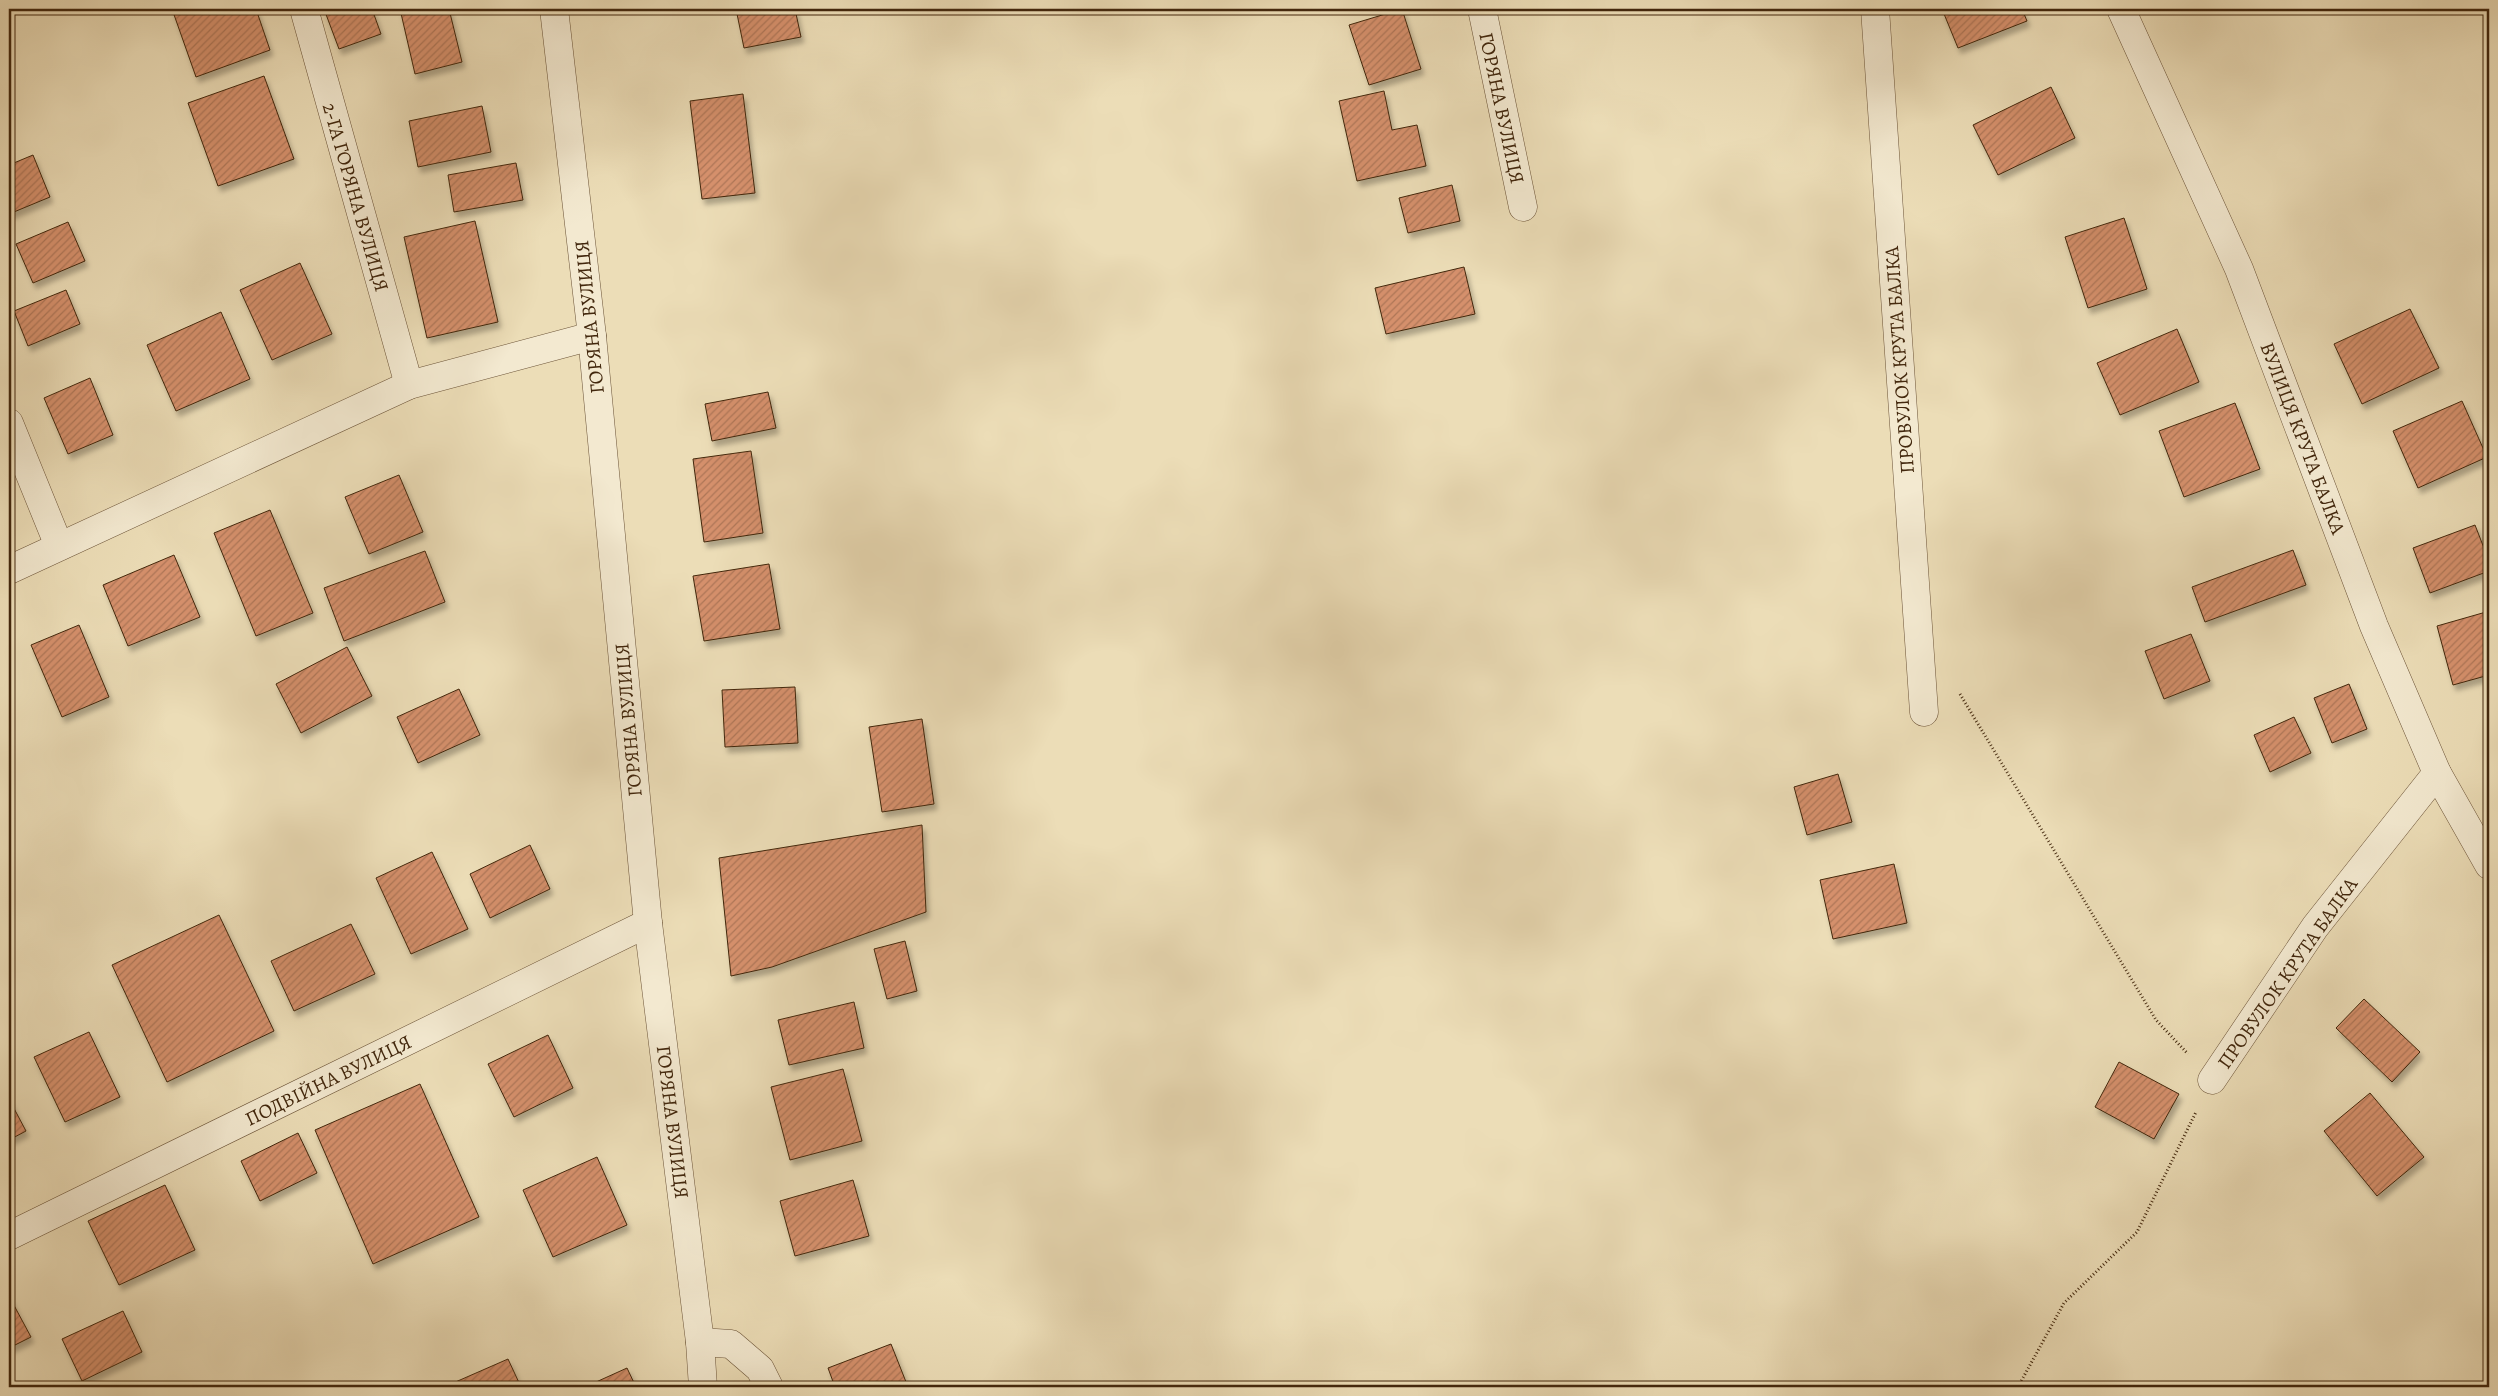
<svg xmlns="http://www.w3.org/2000/svg" width="2498" height="1396" viewBox="0 0 2498 1396" font-family="Alegreya,serif">
<style>
.building{fill:url(#building-hatch);stroke:#42270d;filter:url(#shadow)}
.lines{fill:none;stroke-linecap:round;stroke-linejoin:round}
.minor-casing{stroke:#6c5438;stroke-width:29}
.path{stroke:#42270d;stroke-width:3;stroke-dasharray:1 2.5;stroke-linecap:butt}
.minor{stroke:#f3e9d0;stroke-width:28}
.labels{text-anchor:middle;stroke-width:4;stroke-linejoin:round;paint-order:stroke}
.street-label{font-size:20px;fill:#42270d;stroke:#f3e9d0}
</style>
<defs>
<pattern id="building-hatch" width="6" height="6" patternUnits="userSpaceOnUse" patternTransform="scale(1.25)"><rect width="6" height="6" fill="#d5906c"/><path d="M-1 1l2-2M0 6l6-6M5 7l2-2" fill="none" stroke="#ae7657"/></pattern>
<filter id="shadow"><feDropShadow dx="3" dy="5.5" stdDeviation="2.5" flood-color="#0004"/></filter>
</defs>
<rect width="100%" height="100%" fill="#ecddb7"/>
<filter id="stains"><feTurbulence type="fractalNoise" baseFrequency=".004" numOctaves="4"/><feColorMatrix values="0 0 0 0 .2 0 0 0 0 .09 0 0 0 0 .02 0 0 0 .5 -.17"/></filter>
<radialGradient id="worn" r=".72"><stop offset=".6" stop-color="#630" stop-opacity="0"/><stop offset="1" stop-color="#630" stop-opacity=".3"/></radialGradient>
<g class="building">
<polygon points="172,9 256,9 270,50 196,77"/>
<polygon points="324,9 372,9 381,34 339,49"/>
<polygon points="400,9 449,9 462,62 415,74"/>
<polygon points="736,9 795,9 801,37 744,48"/>
<polygon points="1402,9 1421,69 1369,85 1349,25"/>
<polygon points="1942,9 2022,9 2027,21 1958,48"/>
<polygon points="264,76 294,159 218,186 188,103"/>
<polygon points="2051,87 2075,138 1998,175 1973,125"/>
<polygon points="1384,91 1392,130 1417,125 1426,166 1357,181 1339,101"/>
<polygon points="743,94 755,193 702,199 690,101"/>
<polygon points="482,106 491,152 418,167 409,121"/>
<polygon points="33,155 50,197 9,214 9,165"/>
<polygon points="516,163 523,200 454,212 448,175"/>
<polygon points="1452,185 1460,221 1408,233 1399,198"/>
<polygon points="2124,218 2147,289 2088,308 2065,237"/>
<polygon points="475,221 498,322 427,338 404,237"/>
<polygon points="68,222 85,261 33,283 16,244"/>
<polygon points="300,263 332,334 272,360 240,290"/>
<polygon points="1464,267 1475,314 1386,334 1375,288"/>
<polygon points="66,290 80,324 28,346 14,311"/>
<polygon points="2410,309 2439,368 2362,404 2334,344"/>
<polygon points="221,312 250,379 176,411 147,345"/>
<polygon points="2177,329 2199,382 2120,415 2097,363"/>
<polygon points="90,378 113,435 68,454 44,398"/>
<polygon points="768,392 776,428 712,441 705,404"/>
<polygon points="2462,401 2487,457 2418,488 2393,431"/>
<polygon points="2235,403 2260,469 2184,497 2159,431"/>
<polygon points="751,451 763,533 704,542 693,459"/>
<polygon points="399,475 423,532 369,554 345,497"/>
<polygon points="270,510 313,613 256,636 214,533"/>
<polygon points="2475,525 2489,561 2489,571 2430,593 2413,548"/>
<polygon points="2293,550 2306,585 2205,622 2192,587"/>
<polygon points="425,551 445,602 344,641 324,588"/>
<polygon points="174,555 200,617 128,646 103,585"/>
<polygon points="769,564 780,629 704,641 693,576"/>
<polygon points="2486,612 2489,625 2489,675 2453,685 2437,626"/>
<polygon points="79,625 109,697 62,717 31,645"/>
<polygon points="2191,634 2210,681 2164,699 2145,651"/>
<polygon points="347,647 372,696 301,733 276,684"/>
<polygon points="2349,684 2367,729 2332,743 2314,698"/>
<polygon points="795,687 798,743 725,747 722,690"/>
<polygon points="459,689 480,735 418,763 397,717"/>
<polygon points="2294,717 2311,753 2270,772 2254,735"/>
<polygon points="922,719 934,804 882,812 869,727"/>
<polygon points="1838,774 1852,822 1807,835 1794,787"/>
<polygon points="922,825 926,912 772,967 731,976 719,858"/>
<polygon points="530,845 550,889 490,918 470,874"/>
<polygon points="432,852 468,929 411,954 376,878"/>
<polygon points="1894,864 1907,923 1833,939 1820,880"/>
<polygon points="219,915 274,1031 167,1082 112,965"/>
<polygon points="351,924 375,974 294,1011 271,961"/>
<polygon points="905,941 917,991 887,999 874,949"/>
<polygon points="2364,999 2420,1052 2392,1082 2336,1028"/>
<polygon points="854,1002 864,1048 789,1065 778,1020"/>
<polygon points="89,1032 120,1097 65,1122 34,1057"/>
<polygon points="548,1035 573,1088 514,1117 488,1064"/>
<polygon points="2119,1062 2179,1094 2154,1139 2095,1107"/>
<polygon points="843,1069 862,1141 790,1160 771,1087"/>
<polygon points="420,1084 479,1217 373,1264 315,1130"/>
<polygon points="2370,1093 2424,1157 2377,1196 2324,1131"/>
<polygon points="9,1099 26,1131 9,1140"/>
<polygon points="298,1133 317,1173 260,1201 241,1161"/>
<polygon points="597,1157 627,1225 553,1257 523,1190"/>
<polygon points="853,1180 869,1236 795,1256 780,1201"/>
<polygon points="165,1185 195,1250 119,1285 88,1221"/>
<polygon points="9,1296 31,1337 9,1348"/>
<polygon points="123,1311 142,1352 82,1381 62,1339"/>
<polygon points="891,1344 908,1387 835,1387 828,1368"/>
<polygon points="508,1359 521,1387 444,1387"/>
<polygon points="627,1368 636,1387 585,1387"/>
</g>
<g class="lines">
<defs>
<g id="minor">
<polyline points="304,9 409,385"/>
<polyline points="554,9 592,336 648,923 700,1342 703,1387"/>
<polyline points="1482,9 1523,207"/>
<polyline points="1875,9 1924,712"/>
<polyline points="2121,9 2239,269 2374,626 2437,773 2489,865"/>
<polyline points="9,423 59,546"/>
<polyline points="9,570 409,385 592,336"/>
<polyline points="2212,1080 2315,927 2437,773"/>
<polyline points="9,1236 648,923"/>
<polyline points="700,1342 731,1344 760,1369 769,1387"/>
</g>
</defs>
<use href="#minor" class="minor-casing"/>
<g class="path">
<polyline points="1960,694 2156,1020 2188,1054"/>
<polyline points="2018,1387 2064,1303 2137,1232 2196,1112"/>
</g>
<use href="#minor" class="minor"/>
</g>
<g class="labels">
<g class="street-label">
<text transform="translate(1502 108) rotate(78)" y="7">ГОРЯНА ВУЛИЦЯ</text>
<text transform="translate(356 197) rotate(74)" y="7">2-ГА ГОРЯНА ВУЛИЦЯ</text>
<text transform="translate(589 317) rotate(-96)" y="7">ГОРЯНА ВУЛИЦЯ</text>
<text transform="translate(1899 360) rotate(-94)" y="7">ПРОВУЛОК КРУТА БАЛКА</text>
<text transform="translate(2303 438) rotate(69)" y="7">ВУЛИЦЯ КРУТА БАЛКА</text>
<text transform="translate(628 720) rotate(-95)" y="7">ГОРЯНА ВУЛИЦЯ</text>
<text transform="translate(2287 973) rotate(-55)" y="7">ПРОВУЛОК КРУТА БАЛКА</text>
<text transform="translate(328 1080) rotate(-26)" y="7">ПОДВІЙНА ВУЛИЦЯ</text>
<text transform="translate(673 1122) rotate(83)" y="7">ГОРЯНА ВУЛИЦЯ</text>
</g>
</g>
<rect width="2498" height="1396" fill="none" stroke="#ecddb7" stroke-width="30"/>
<rect x="10" y="10" width="2478" height="1376" fill="none" stroke="#42270d" stroke-width="2.5"/>
<rect x="15" y="15" width="2468" height="1366" fill="none" stroke="#42270d"/>
<rect width="100%" height="100%" filter="url(#stains)"/>
<rect width="100%" height="100%" fill="url(#worn)"/>
</svg>
